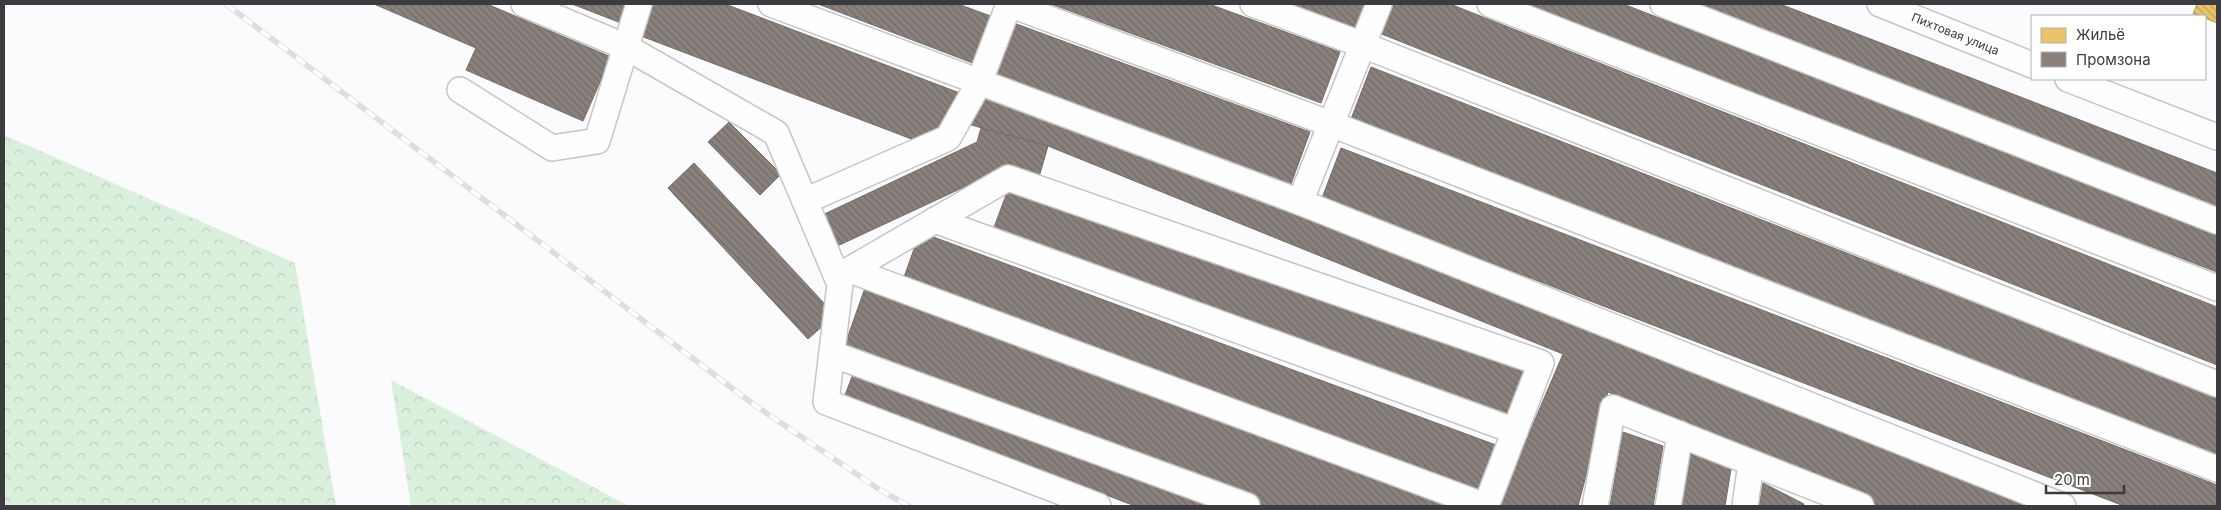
<svg xmlns="http://www.w3.org/2000/svg" width="2221" height="510" viewBox="0 0 2221 510" font-family="Inter,sans-serif">
<style>
.forest{fill:url(#forest-crowns)}
.homes{fill:url(#homes-back-hatch);stroke:#b59b5d}
.industry{fill:url(#industry-back-hatch);stroke:#736c6a}
.lines{fill:none;stroke-linecap:round;stroke-linejoin:round}
.minor-casing{stroke:#c5c5c7;stroke-width:28}
.minor{stroke:#fefeff;stroke-width:25}
.rail-casing{stroke:#dededf;stroke-width:5.5}
.rail{stroke:#fff;stroke-width:4;stroke-dasharray:11;stroke-linecap:butt}
.labels{text-anchor:middle;stroke-width:5;stroke-linejoin:round;paint-order:stroke}
.street-label{font-size:12px;fill:#3c3c40;stroke:#fff}
</style>
<defs>
<pattern id="forest-crowns" width="20" height="18" patternUnits="userSpaceOnUse" patternTransform="scale(1.25)"><rect width="20" height="18" fill="#daf0dc"/><path d="M2 6a3 3 0 1 1 6 0M12 15a3 3 0 1 1 6 0" fill="none" stroke="#bccfbe"/></pattern>
<pattern id="homes-back-hatch" width="6" height="6" patternUnits="userSpaceOnUse" patternTransform="scale(1.25)"><rect width="6" height="6" fill="#e9c46a"/><path d="M-1 5l2 2M0 0l6 6M5-1l2 2" fill="none" stroke="#bea059"/></pattern>
<pattern id="industry-back-hatch" width="6" height="6" patternUnits="userSpaceOnUse" patternTransform="scale(1.25)"><rect width="6" height="6" fill="#8a817c"/><path d="M-1 5l2 2M0 0l6 6M5-1l2 2" fill="none" stroke="#726b67"/></pattern>
</defs>
<rect width="100%" height="100%" fill="#fbfbfd"/>
<g class="forest">
<polygon points="4,135 295,263 336,506 4,506"/>
<polygon points="391,380 629,506 411,506"/>
</g>
<polygon class="homes" points="2197,4 2217,4 2217,23 2205,18 2205,16 2193,14"/>
<g class="industry">
<polygon points="374,4 487,4 611,57 583,121 466,70 476,48"/>
<polygon points="572,4 629,4 621,23"/>
<polygon points="653,4 725,4 965,95 943,151 641,36"/>
<polygon points="818,4 958,4 996,18 978,65"/>
<polygon points="1051,4 1209,4 1340,52 1321,103"/>
<polygon points="1285,4 1365,4 1354,32"/>
<polygon points="1391,4 1450,4 2217,307 2217,365 1379,33"/>
<polygon points="1521,4 1623,4 2217,233 2217,272"/>
<polygon points="1691,4 1780,4 2217,173 2217,207"/>
<polygon points="1011,22 1310,132 1288,192 989,81"/>
<polygon points="1371,67 2217,398 2217,457 1351,119"/>
<polygon points="976,92 1596,328 2025,506 1880,506 1608,392 1578,506 1498,506 1563,354 1048,146 964,123"/>
<polygon points="729,122 781,174 760,195 708,142"/>
<polygon points="981,128 1048,146 1039,177 1005,168 833,248 818,217 977,142"/>
<polygon points="1341,148 2217,485 2217,506 2124,506 1322,198"/>
<polygon points="694,163 835,315 808,339 668,188"/>
<polygon points="1010,184 1533,370 1516,419 992,233"/>
<polygon points="920,232 1504,448 1487,496 903,280"/>
<polygon points="865,288 1461,506 1260,506 842,353"/>
<polygon points="857,364 1229,506 1135,506 845,395"/>
<polygon points="1623,432 1663,446 1653,506 1610,506"/>
<polygon points="1690,452 1731,469 1725,506 1680,506"/>
<polygon points="1763,483 1804,504 1803,506 1759,506"/>
</g>
<g class="lines">
<defs>
<g id="minor">
<polyline points="524,4 626,47 776,133 840,284 826,402 1098,506"/>
<polyline points="771,4 1300,202 2063,506"/>
<polyline points="1009,4 1331,124 2217,469"/>
<polyline points="1253,4 1363,45 2217,384"/>
<polyline points="1490,4 2217,288"/>
<polyline points="1663,4 2217,221"/>
<path id="s1" d="M 1880,4 L 2032,65"/>
<polyline points="2068,79 2217,137"/>
<polyline points="460,90 552,148 597,141 639,4"/>
<polyline points="805,201 948,138 979,83 1009,4"/>
<polyline points="1300,202 1379,4"/>
<polyline points="935,220 1515,431"/>
<polyline points="850,270 1485,506"/>
<polyline points="837,277 1008,178 1541,363 1486,506"/>
<polyline points="832,354 1247,506"/>
<polyline points="1595,506 1613,408 1861,506"/>
<polyline points="1668,506 1680,434"/>
<polyline points="1745,506 1751,463"/>
</g>
</defs>
<use href="#minor" class="minor-casing"/>
<use href="#minor" class="minor"/>
<defs>
<polyline id="rail" points="226,4 753,404 880,490 909,506"/>
</defs>
<use href="#rail" class="rail-casing"/>
<use href="#rail" class="rail"/>
</g>
<g class="labels">
<g class="street-label">
<text dy="4" stroke="none"><textPath href="#s1" startOffset="81">Пихтовая улица</textPath></text>
</g>
</g>
<rect width="2221" height="510" fill="none" stroke="#3c3c40" stroke-width="10"/>
<rect x="2031" y="15" width="175" height="65" fill="#ffffff" stroke="#b1b1b3"/>
<rect x="2041" y="28" width="25" height="15" fill="#e9c46a" stroke="#b1b1b3"/>
<text x="2076" y="40" font-size="15" fill="#3c3c40">Жильё</text>
<rect x="2041" y="52" width="25" height="15" fill="#8a817c" stroke="#b1b1b3"/>
<text x="2076" y="65" font-size="15" fill="#3c3c40">Промзона</text>
<path d="M2046 485v8h78v-8" fill="none" stroke="#3c3c40" stroke-width="2.5"/>
<text x="2054" y="485" font-size="15" fill="#3c3c40" stroke="#ffffff" stroke-width="4" paint-order="stroke">20 m</text>
</svg>
